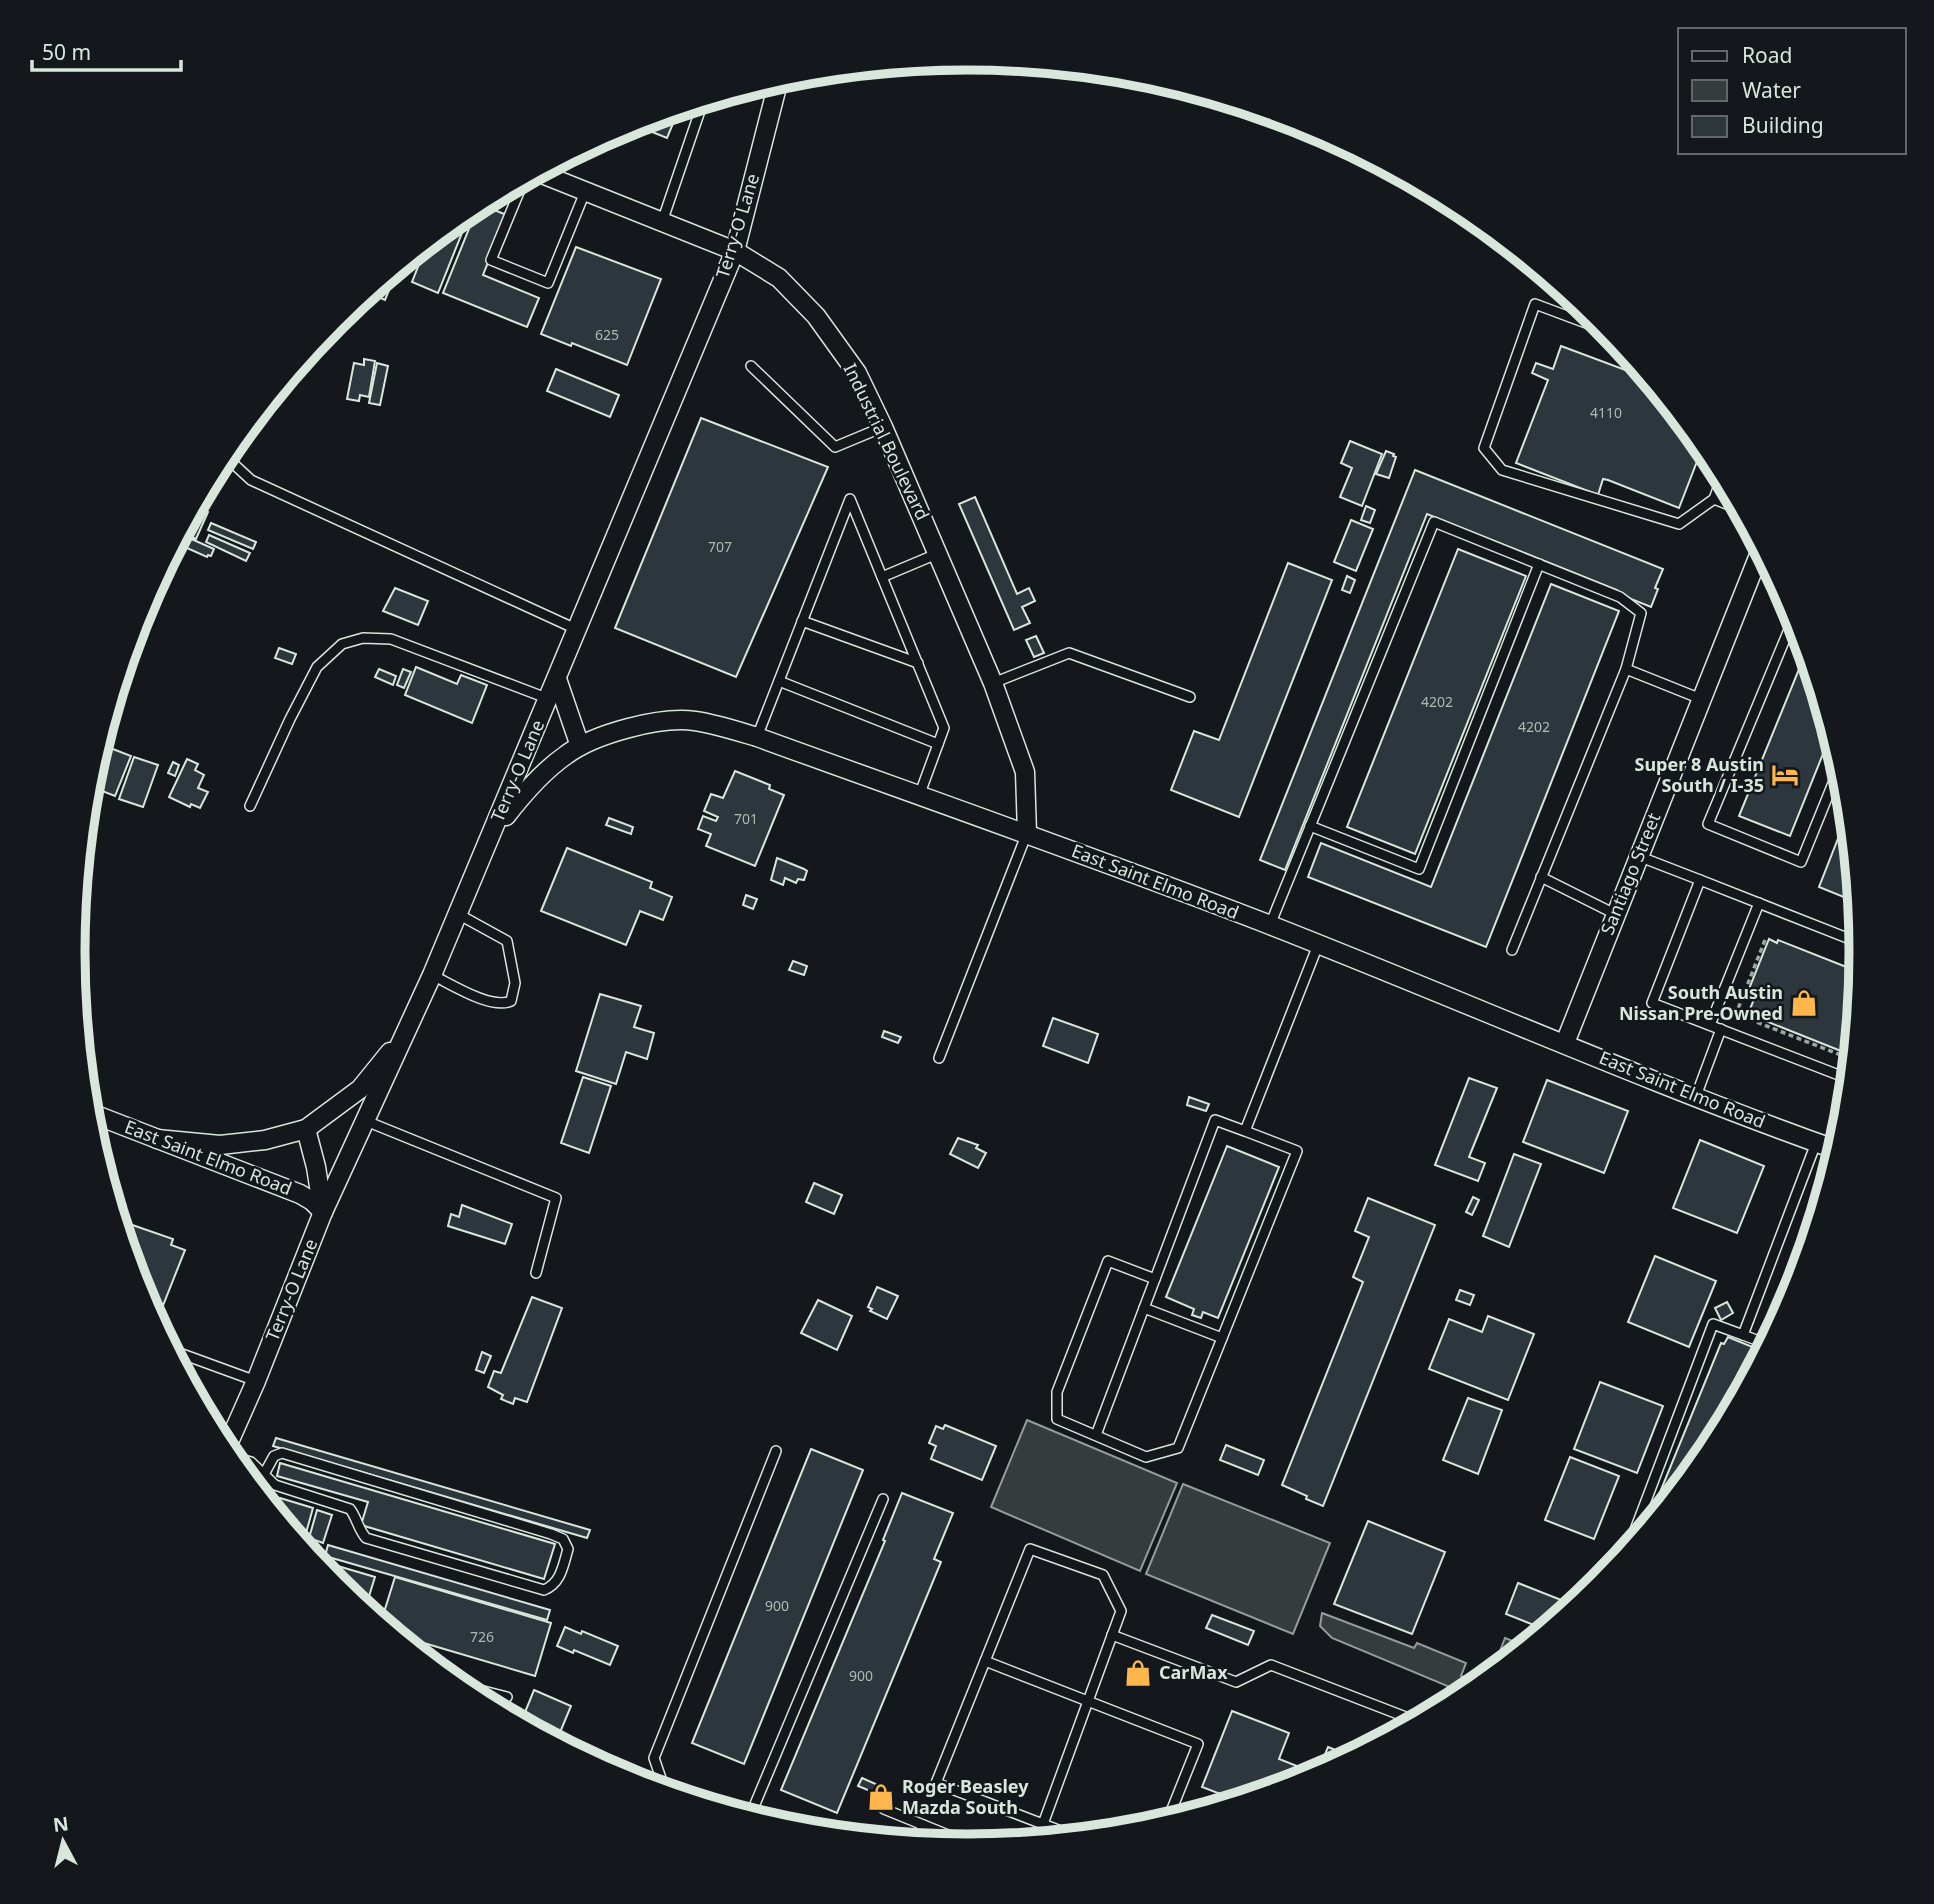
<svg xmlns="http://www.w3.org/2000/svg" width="1934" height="1904" viewBox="0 0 1934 1904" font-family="'Noto Sans',sans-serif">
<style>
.water{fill:#363b3e;stroke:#939e99;stroke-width:2}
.building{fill:#2c363c;stroke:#d8e6dc;stroke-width:2}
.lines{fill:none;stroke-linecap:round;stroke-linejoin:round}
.service-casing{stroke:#d8e6dc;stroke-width:12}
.minor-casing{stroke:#d8e6dc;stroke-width:21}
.path{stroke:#9da8a2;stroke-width:3.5;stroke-dasharray:5 3.5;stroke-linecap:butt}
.service{stroke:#14181c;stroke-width:9}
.minor{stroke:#14181c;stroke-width:18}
.labels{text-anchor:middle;stroke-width:5;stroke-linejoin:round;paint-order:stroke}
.number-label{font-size:14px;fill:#adbab4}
.street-label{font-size:18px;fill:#d8e6dc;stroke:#14181c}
.poi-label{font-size:18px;font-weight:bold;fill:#d8e6dc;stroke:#14181c;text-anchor:end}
.rim{fill:none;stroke:#d8e6dc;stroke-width:9}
</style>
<rect width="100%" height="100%" fill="#14181c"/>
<g class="water">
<polygon points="1027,1420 1177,1483 1140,1571 991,1507"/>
<polygon points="1183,1484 1330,1543 1293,1634 1146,1574"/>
<polygon points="1322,1613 1414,1648 1417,1643 1466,1663 1461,1676 1469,1679 1464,1693 1332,1638 1320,1626"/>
<polygon points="1505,1638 1525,1646 1492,1672"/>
</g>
<g class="building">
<polygon points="679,109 667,138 642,128 646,119"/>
<polygon points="479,204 507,215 483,275 539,298 527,327 443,293"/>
<polygon points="1456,204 1464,209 1475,217 1461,223 1454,205"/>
<polygon points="472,208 438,293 412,282 427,244"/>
<polygon points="576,247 661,279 627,365 572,343 571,346 541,334"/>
<polygon points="388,276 394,278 385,300 378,297 377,301 364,296"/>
<polygon points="1561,346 1647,378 1703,446 1679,508 1608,480 1603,479 1598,495 1516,463 1548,380 1532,373 1536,363 1553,369"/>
<polygon points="364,359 375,361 369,397 360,395 359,401 347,399 354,363 364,365"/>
<polygon points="377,363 388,366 380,405 369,403"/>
<polygon points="556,369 619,395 610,417 547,391"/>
<polygon points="701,418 828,467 736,677 615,628"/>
<polygon points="1350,441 1382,454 1362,506 1340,497 1352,468 1341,463"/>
<polygon points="1386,451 1394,454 1393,456 1396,457 1389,478 1376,474"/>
<polygon points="1415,470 1663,569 1655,588 1658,589 1651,607 1616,593 1617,590 1427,514 1285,870 1260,860"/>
<polygon points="975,497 1017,594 1029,588 1035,601 1022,607 1030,623 1014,630 959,504"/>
<polygon points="1366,506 1375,510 1370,523 1361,520"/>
<polygon points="196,507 208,512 196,539 190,536 189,538 214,549 211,556 208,555 207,557 185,547 154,617 141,611"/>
<polygon points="1351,520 1373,529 1356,571 1334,562"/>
<polygon points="211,523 256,542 253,549 208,530"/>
<polygon points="209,535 250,553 246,561 206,542"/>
<polygon points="1458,549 1526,576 1415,854 1347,827"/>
<polygon points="1288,563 1332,580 1239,817 1171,790 1194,731 1219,740"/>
<polygon points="1347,576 1355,580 1350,593 1342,590"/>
<polygon points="1551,584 1619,611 1486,947 1308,877 1321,843 1431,887"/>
<polygon points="395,588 428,601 418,625 383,611"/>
<polygon points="1036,636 1044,653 1034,657 1026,640"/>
<polygon points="279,648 296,654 292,664 275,658"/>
<polygon points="128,651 140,655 111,727 106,725"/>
<polygon points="1806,652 1831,734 1790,836 1739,816"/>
<polygon points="416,667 457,684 461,675 487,685 472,723 405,695"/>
<polygon points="379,669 396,676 393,685 375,677"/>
<polygon points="403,669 411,672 404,688 397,685"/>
<polygon points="100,744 131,756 115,796 89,786"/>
<polygon points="134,757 158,765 143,807 119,799"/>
<polygon points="187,759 198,764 195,770 204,775 198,788 208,792 200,808 191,804 190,807 169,797"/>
<polygon points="173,762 179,765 175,776 168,773"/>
<polygon points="735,771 770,785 769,789 784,795 755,866 706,846 711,834 698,829 703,816 716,821 718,817 704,811 711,794 723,798"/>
<polygon points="87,808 95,811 89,826 95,828 82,863"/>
<polygon points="1848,813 1856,902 1819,887"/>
<polygon points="609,818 633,827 631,834 606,825"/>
<polygon points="567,848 652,882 650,888 672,897 663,920 640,911 626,945 541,911"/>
<polygon points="777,858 804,869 807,871 804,880 798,879 796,883 785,878 783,885 771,880"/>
<polygon points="746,895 757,899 753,909 743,905"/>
<polygon points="1769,939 1777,943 1778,940 1859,972 1851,1055 1748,1014 1757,992 1749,989"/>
<polygon points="793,961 807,966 804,975 789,970"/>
<polygon points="600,994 641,1006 634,1027 654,1033 647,1059 626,1052 616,1084 576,1071"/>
<polygon points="1053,1018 1098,1034 1088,1063 1043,1046"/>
<polygon points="884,1031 901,1037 898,1043 882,1037"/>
<polygon points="583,1077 611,1086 589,1153 561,1143"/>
<polygon points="1469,1078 1497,1088 1469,1157 1485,1163 1478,1181 1435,1165"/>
<polygon points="1547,1080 1628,1111 1604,1173 1523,1142"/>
<polygon points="1189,1097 1209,1104 1206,1111 1187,1105"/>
<polygon points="958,1138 978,1145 976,1148 986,1153 978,1168 950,1154"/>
<polygon points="1700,1140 1764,1166 1737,1233 1673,1208"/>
<polygon points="1227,1146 1279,1167 1218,1318 1203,1312 1201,1318 1192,1315 1194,1309 1166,1297"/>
<polygon points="1514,1154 1541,1164 1509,1247 1483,1236"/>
<polygon points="814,1183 842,1195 834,1214 806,1202"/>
<polygon points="1473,1197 1479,1200 1472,1215 1466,1212"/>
<polygon points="1368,1198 1435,1225 1323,1506 1306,1499 1307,1496 1282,1485 1363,1282 1353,1277 1369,1237 1355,1231"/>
<polygon points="462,1205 512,1224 505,1244 448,1226 451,1214 459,1217"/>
<polygon points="118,1220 173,1239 171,1245 185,1250 162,1308 159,1307 154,1319 141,1294"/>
<polygon points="1655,1256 1716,1281 1689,1347 1628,1322"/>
<polygon points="877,1287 898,1296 887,1319 870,1311 872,1309 868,1307"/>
<polygon points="1460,1290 1474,1295 1470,1305 1456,1300"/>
<polygon points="532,1297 562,1308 527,1402 515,1398 513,1404 501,1399 503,1395 488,1387 494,1371 501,1373"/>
<polygon points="818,1300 852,1316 837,1350 801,1333"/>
<polygon points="1727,1302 1733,1313 1721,1320 1715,1308"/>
<polygon points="1488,1316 1534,1334 1508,1400 1429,1369 1449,1319 1482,1332"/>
<polygon points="1728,1337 1755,1348 1752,1356 1758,1359 1710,1449 1645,1529 1721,1343 1724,1344"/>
<polygon points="482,1352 491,1356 484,1373 476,1370"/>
<polygon points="1600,1382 1663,1406 1637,1473 1574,1449"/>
<polygon points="1468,1398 1502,1410 1478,1474 1443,1460"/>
<polygon points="945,1425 996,1446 982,1480 931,1459 936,1446 929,1443 936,1426 943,1429"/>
<polygon points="276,1438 590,1530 587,1538 273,1446"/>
<polygon points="1226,1445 1264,1460 1258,1475 1220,1460"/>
<polygon points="811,1449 863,1470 744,1764 692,1743"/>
<polygon points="1570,1457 1619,1476 1594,1539 1545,1520"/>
<polygon points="280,1463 555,1544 544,1579 361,1525 368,1502 277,1476"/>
<polygon points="902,1493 953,1513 934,1559 941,1562 837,1813 781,1790 885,1541 883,1540"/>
<polygon points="280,1498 313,1508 306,1533 288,1527 276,1513"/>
<polygon points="317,1510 332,1515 323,1543 309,1538"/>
<polygon points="1368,1521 1445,1552 1412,1634 1334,1604"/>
<polygon points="328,1545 550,1610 547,1620 325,1556"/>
<polygon points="314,1559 375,1577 365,1609 334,1584"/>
<polygon points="395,1577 551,1623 535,1676 397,1635 381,1622"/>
<polygon points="1518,1583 1574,1605 1544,1629 1506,1614"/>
<polygon points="1212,1615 1254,1631 1248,1645 1206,1628"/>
<polygon points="565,1627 581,1634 582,1631 618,1646 610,1665 574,1650 573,1653 557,1646"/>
<polygon points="534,1690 571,1706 556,1742 521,1722"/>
<polygon points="1232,1711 1289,1733 1279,1759 1317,1774 1236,1800 1202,1787"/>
<polygon points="1328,1747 1350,1756 1317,1774"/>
<polygon points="862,1778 878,1785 875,1793 858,1786"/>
</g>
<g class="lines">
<defs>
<g id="service">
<polyline points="524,180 491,260 548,283 585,192"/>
<polyline points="662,222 703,102"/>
<polyline points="1610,332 1535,304 1484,448 1502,470 1679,524 1714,499 1722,477"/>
<polyline points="751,366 835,447 883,427"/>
<polyline points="224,455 251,480 578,630"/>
<polyline points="1714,499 1739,509"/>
<polyline points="882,577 939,553"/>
<polyline points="1795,615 1708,824 1801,862 1840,766"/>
<polyline points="802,621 918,663"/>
<polyline points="779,681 938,744"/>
<polyline points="993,683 1069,653 1190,697"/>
<polyline points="757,737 850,499 944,728 919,796"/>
<polyline points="250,806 290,719 317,667 342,644 363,638 391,639 549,699"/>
<polyline points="1310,826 1419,869 1539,564"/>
<polyline points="1638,856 1700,880"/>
<polyline points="1541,877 1615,914"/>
<polyline points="76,920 81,908"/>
<polyline points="1270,925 1434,522 1620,597 1641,613 1626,669 1701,699"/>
<polyline points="1512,950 1626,669"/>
<path d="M 432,975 C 451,984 491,1010 511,1001 L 515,983 L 507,941 L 458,914"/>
<polyline points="1710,1025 1759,903"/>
<polyline points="939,1058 1027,833"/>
<polyline points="1849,1079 1652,1003 1700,880 1860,943"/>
<polyline points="1696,1096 1721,1029"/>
<polyline points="366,1121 556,1198 536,1273"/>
<polyline points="1245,1131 1215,1120 1155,1279 1108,1261 1057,1392 1057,1419 1146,1457 1178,1448 1297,1151 1245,1131 1318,945"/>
<polyline points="114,1205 121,1207"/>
<polyline points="1144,1308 1222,1338"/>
<polyline points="1767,1344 1743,1335 1816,1143"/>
<polyline points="171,1350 256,1381"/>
<polyline points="1096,1435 1155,1279"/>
<path d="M 230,1456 L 251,1462 L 275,1485 L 350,1509 C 357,1518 358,1529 366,1538 L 544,1590 C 561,1583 563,1566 568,1549 L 563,1539 L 551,1534 L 282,1453 L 274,1456 L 263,1476"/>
<polyline points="1627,1551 1713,1324 1743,1335"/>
<polyline points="1112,1635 1236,1682 1271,1665 1416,1721"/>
<polyline points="985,1661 1198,1744 1170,1814 1179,1818"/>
<polyline points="456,1684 507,1697"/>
<polyline points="665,1790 654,1758 776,1451"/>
<polyline points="884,1809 975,1846"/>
<polyline points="750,1816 883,1499"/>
<polyline points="1043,1824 1121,1611 1103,1575 1030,1549 936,1783 1074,1836"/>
<polyline points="916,1841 923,1825"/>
</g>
<g id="minor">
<polyline points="537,172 735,251 779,278 816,316 857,373 883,427 993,683 1025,772 1027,833"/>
<polyline points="557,679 580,746"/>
<path d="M 506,816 C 523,794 543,771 566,755 C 594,734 660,716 695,721 C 716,724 737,731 757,737 C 928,799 1100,859 1270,925 C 1459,999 1646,1082 1837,1150"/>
<polyline points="1565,1043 1761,550"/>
<polyline points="88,1112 300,1194 312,1201 323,1212"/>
<polyline points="306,1129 316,1167 323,1212"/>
<polyline points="157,1139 220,1145 265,1140 306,1129 360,1089 390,1052"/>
<polyline points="225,1451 256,1381 323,1212 432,975 735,251 779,79"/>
</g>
</defs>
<use href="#service" class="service-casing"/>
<use href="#minor" class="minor-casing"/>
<polyline class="path" points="1765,940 1736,1014 1851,1059"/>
<use href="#service" class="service"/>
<use href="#minor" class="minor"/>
</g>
<defs>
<symbol id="hotel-bare" viewBox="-9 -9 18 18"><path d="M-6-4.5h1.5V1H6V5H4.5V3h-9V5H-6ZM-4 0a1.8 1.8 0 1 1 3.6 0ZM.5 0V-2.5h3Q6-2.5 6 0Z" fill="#ffb74d" stroke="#14181c" stroke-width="2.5" paint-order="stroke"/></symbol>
<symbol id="shop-bare" viewBox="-9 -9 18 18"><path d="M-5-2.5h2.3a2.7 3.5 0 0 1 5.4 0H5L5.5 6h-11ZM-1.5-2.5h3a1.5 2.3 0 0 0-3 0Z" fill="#ffb74d" stroke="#14181c" stroke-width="2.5" paint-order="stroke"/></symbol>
</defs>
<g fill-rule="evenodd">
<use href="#hotel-bare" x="1766" y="756" width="38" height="38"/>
<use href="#shop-bare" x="1785" y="984" width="38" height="38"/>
<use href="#shop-bare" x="1119" y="1654" width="38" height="38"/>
<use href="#shop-bare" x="862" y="1778" width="38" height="38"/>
</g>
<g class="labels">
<g class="number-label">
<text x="607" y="340">625</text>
<text x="1606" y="418">4110</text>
<text x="720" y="552">707</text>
<text x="1437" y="707">4202</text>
<text x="1534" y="732">4202</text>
<text x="746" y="824">701</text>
<text x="777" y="1611">900</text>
<text x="482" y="1642">726</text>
<text x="861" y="1681">900</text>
</g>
<g class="street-label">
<text transform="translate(738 226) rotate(-73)" y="6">Terry-O Lane</text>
<text transform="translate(886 442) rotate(64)" y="6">Industrial Boulevard</text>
<text transform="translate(518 771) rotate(-67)" y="6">Terry-O Lane</text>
<text transform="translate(1631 874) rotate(-68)" y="6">Santiago Street</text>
<text transform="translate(1155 882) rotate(21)" y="6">East Saint Elmo Road</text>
<text transform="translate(1682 1090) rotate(22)" y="6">East Saint Elmo Road</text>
<text transform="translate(208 1158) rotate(21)" y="6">East Saint Elmo Road</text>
<text transform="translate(292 1290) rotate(-68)" y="6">Terry-O Lane</text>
</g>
<g class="poi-label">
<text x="1764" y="771">Super 8 Austin<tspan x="1764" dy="21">South / I-35</tspan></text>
<text x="1783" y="999">South Austin<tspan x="1783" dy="21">Nissan Pre-Owned</tspan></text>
<text x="1159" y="1679" text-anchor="start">CarMax</text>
<text x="902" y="1793" text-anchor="start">Roger Beasley<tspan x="902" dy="21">Mazda South</tspan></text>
</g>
</g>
<path d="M0 0H1934V1904H0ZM85 952a882 882 0 1 1 1764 0a882 882 0 1 1-1764 0Z" fill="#14181c" fill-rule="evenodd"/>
<path class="rim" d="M85 952a882 882 0 1 1 1764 0a882 882 0 1 1-1764 0Z"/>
<rect x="1678" y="28" width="228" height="126" fill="#14181c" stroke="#626a69" stroke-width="2"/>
<rect x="1692" y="51" width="35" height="10" fill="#14181c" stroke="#626a69" stroke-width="2"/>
<text x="1742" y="63" font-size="21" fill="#d8e6dc">Road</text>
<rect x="1692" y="80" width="35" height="21" fill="#363b3e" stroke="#626a69" stroke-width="2"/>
<text x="1742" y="98" font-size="21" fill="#d8e6dc">Water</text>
<rect x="1692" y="116" width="35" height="21" fill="#2c363c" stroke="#626a69" stroke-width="2"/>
<text x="1742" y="133" font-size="21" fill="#d8e6dc">Building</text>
<g transform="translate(63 1841) rotate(353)" stroke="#14181c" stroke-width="5" paint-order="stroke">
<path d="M0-5L12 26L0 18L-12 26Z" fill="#d8e6dc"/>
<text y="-10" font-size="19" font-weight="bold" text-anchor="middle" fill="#d8e6dc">N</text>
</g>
<path d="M32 60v10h149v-10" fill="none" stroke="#d8e6dc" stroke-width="3.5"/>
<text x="42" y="60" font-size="21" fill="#d8e6dc" stroke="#14181c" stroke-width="5" paint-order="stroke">50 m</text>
</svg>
